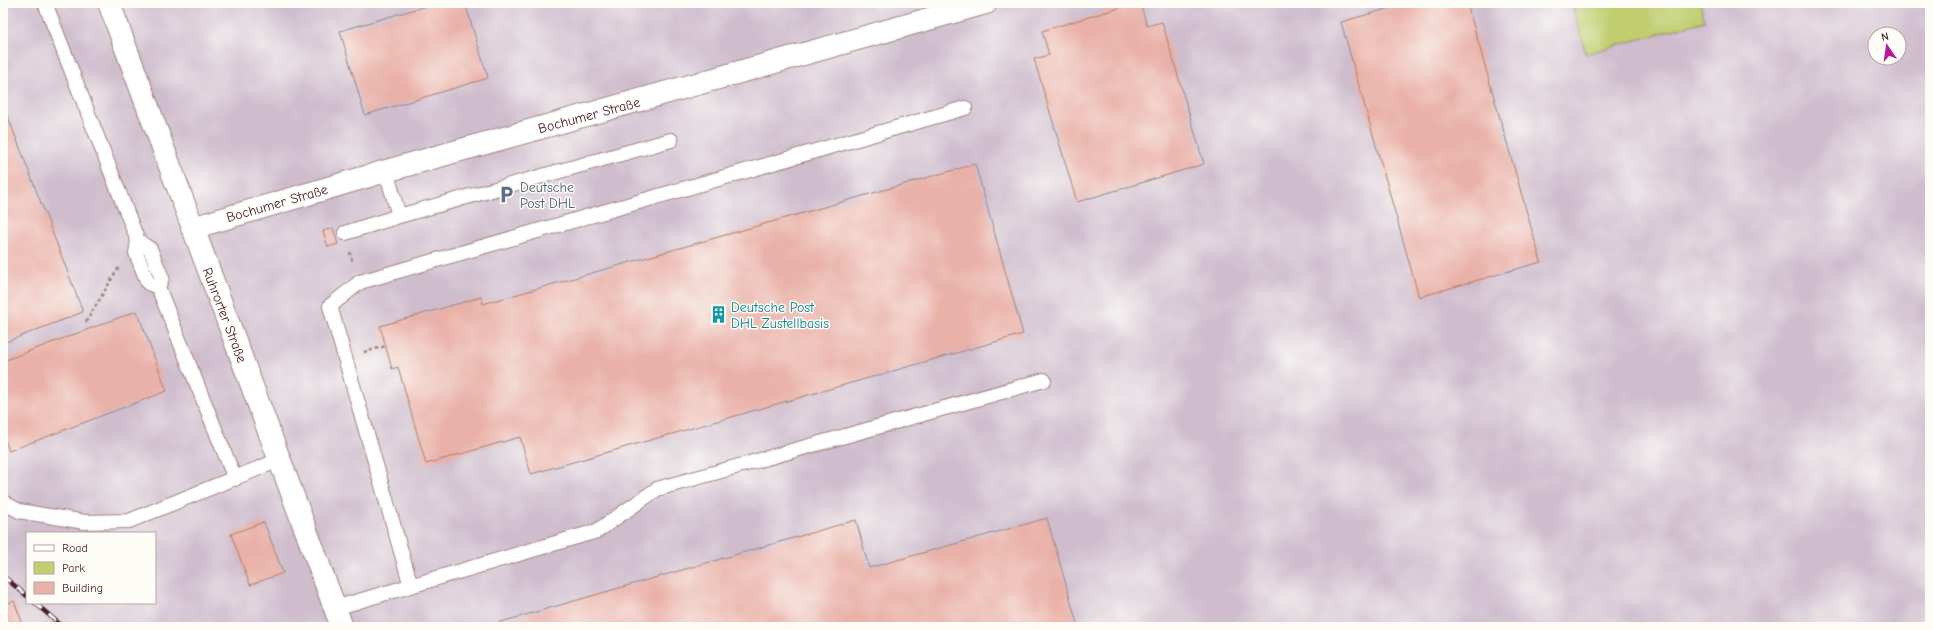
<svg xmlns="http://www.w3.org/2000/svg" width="1933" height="630" viewBox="0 0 1933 630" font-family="'Comic Neue',sans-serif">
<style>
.industrial{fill:#cfbdce;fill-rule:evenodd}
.green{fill:#c0ce70;stroke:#85764e}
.building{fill:#e9b1a8}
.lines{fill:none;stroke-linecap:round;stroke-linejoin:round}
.service-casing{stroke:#9e837c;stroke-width:16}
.minor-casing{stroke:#9e837c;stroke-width:24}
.tertiary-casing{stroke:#9e837c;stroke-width:24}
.path{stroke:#9e837c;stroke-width:2.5;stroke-dasharray:3 3;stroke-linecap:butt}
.service{stroke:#fff;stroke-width:14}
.minor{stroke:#fff;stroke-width:22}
.tertiary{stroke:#fff;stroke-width:22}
.rail-casing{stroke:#4a1f2b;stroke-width:4.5}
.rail{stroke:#fdfcf7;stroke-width:3;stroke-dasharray:9;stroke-linecap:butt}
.labels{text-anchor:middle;stroke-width:3;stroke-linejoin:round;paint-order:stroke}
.street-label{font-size:14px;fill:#4a1f2b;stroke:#fdfcf7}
.service-label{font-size:14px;fill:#4e5e75;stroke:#fdfcf7;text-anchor:start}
.culture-label{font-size:14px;fill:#0d838f;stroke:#fdfcf7;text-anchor:start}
</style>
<rect width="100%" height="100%" fill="#fdfcf7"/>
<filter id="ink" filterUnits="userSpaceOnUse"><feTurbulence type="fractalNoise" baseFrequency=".025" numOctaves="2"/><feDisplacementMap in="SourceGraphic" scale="8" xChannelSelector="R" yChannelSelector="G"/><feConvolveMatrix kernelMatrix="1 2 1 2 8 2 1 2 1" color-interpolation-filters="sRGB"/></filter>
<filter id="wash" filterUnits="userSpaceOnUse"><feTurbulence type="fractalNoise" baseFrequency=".012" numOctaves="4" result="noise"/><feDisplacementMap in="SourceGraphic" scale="16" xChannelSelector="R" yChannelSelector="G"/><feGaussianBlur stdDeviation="0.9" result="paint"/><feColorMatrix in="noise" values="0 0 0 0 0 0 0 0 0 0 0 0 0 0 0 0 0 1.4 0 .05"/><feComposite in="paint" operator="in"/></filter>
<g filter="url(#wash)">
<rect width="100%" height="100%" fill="#f1e7cd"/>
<path class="industrial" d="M 3,3 L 1930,3 L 1930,627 L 3,627 ZM 1875,34 L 1899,34 L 1899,58 L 1875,58 ZM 27,533 L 155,533 L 155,603 L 27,603 Z"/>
<polygon class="green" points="1572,3 1700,3 1705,21 1586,54"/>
<g id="blocks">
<g class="building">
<polygon points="436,3 465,3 488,78 365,115 340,31"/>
<polygon points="1136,3 1140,3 1147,26 1162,22 1204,164 1077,202 1034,59 1049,55 1042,31"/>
<polygon points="1408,3 1467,3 1541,262 1419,297 1341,22"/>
<polygon points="3,104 83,312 3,343"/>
<polygon points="975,164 1023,334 531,474 520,437 426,464 398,367 392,369 380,326 481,297 483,304"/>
<polygon points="333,228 338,244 328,247 323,231"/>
<polygon points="137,311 167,391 9,451 3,435 3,361"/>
<polygon points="1047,518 1078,627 488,627 487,626 856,520 869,568"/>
<polygon points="264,522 283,573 250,585 231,534"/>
<polygon points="14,601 24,627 3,627 3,605"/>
</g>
</g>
</g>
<g filter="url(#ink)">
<use href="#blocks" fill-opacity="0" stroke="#9e837c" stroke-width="1"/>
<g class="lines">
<defs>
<g id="service">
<polyline points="45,3 138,241 136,253 148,283 158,287 235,479"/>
<polyline points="386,171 399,216 671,140"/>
<polyline points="345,233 399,216"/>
<polyline points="138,241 150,249 162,278 158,287"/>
<polyline points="3,502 19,511 85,522 129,521 279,460"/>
<polyline points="411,586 330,306 360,282 965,108"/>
<polyline points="335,608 597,531 657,489 1044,380"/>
</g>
<polyline id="minor" points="192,228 386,171 986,3"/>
<polyline id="tertiary" points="109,3 342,627"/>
</defs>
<use href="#service" class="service-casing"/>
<use href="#minor" class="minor-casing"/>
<use href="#tertiary" class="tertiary-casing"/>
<g class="path">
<polyline points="350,252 353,263"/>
<polyline points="86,322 119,267"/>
<polyline points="364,352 386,346"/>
</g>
<use href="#service" class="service"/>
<use href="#minor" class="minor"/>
<use href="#tertiary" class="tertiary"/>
<defs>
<g id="rail">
<polyline points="3,576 27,596"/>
<polyline points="35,603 63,627"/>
</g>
</defs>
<use href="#rail" class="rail-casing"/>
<use href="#rail" class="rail"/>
</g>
</g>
<defs>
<symbol id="parking-bare" viewBox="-9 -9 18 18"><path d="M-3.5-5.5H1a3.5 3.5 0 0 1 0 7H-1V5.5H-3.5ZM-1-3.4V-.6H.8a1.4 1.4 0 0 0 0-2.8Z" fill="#5c6f8a" stroke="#fdfcf7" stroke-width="2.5" paint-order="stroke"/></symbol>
<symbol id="building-bare" viewBox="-9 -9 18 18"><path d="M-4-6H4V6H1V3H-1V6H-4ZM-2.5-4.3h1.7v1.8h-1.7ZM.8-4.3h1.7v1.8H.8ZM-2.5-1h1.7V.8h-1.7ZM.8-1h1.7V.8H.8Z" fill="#0f9aa8" stroke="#fdfcf7" stroke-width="2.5" paint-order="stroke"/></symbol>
</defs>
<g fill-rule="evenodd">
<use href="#parking-bare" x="494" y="182" width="25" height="25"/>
<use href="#building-bare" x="706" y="302" width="25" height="25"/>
</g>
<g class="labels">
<g class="street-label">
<text transform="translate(589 115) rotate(-15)" y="5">Bochumer Straße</text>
<text transform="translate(277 203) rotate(-16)" y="5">Bochumer Straße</text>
<text transform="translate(225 315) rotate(69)" y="5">Ruhrorter Straße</text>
</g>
<g class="service-label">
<text x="520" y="192">Deutsche<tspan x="520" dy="16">Post DHL</tspan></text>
</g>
<g class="culture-label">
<text x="731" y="312">Deutsche Post<tspan x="731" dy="16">DHL Zustellbasis</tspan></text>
</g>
</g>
<rect width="1933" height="630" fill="none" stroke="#fdfcf7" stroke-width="16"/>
<rect x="26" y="532" width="130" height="72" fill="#fdfcf7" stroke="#b5a4a5"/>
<rect x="34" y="545" width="20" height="6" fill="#ffffff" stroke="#b5a4a5"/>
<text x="62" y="552" font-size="12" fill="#4a1f2b">Road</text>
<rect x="34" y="562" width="20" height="12" fill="#c0ce70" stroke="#b5a4a5"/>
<text x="62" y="572" font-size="12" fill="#4a1f2b">Park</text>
<rect x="34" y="582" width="20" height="12" fill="#e9b1a8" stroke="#b5a4a5"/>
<text x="62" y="592" font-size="12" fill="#4a1f2b">Building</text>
<g transform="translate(1887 46) rotate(347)"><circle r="19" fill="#fdfcf7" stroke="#b5a4a5"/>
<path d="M0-3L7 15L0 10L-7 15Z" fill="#b5179e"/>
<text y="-6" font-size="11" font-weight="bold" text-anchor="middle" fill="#4a1f2b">N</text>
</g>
</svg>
